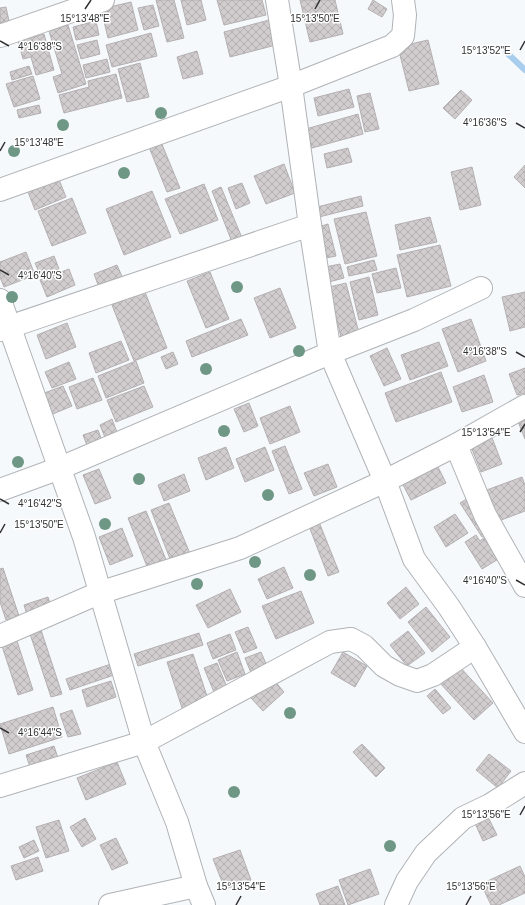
<svg xmlns="http://www.w3.org/2000/svg" width="525" height="905" viewBox="0 0 525 905" font-family="Arial,sans-serif">
<style>
.lines{fill:none;stroke-linecap:round;stroke-linejoin:round}
.stream{stroke:#a9cded;stroke-width:6}
.building{fill:url(#building-cross-hatch);stroke:#b4b0b1}
.minor-casing{stroke:#b0b3b6;stroke-width:24}
.minor{stroke:#fff;stroke-width:22}
.tree{fill:#6f9785}
.ticks{fill:none;stroke:#303132;stroke-width:1.5}
.ticks-label{font-size:10px;text-anchor:middle;fill:#303132;stroke:#fff;stroke-width:3;stroke-linejoin:round;paint-order:stroke}
</style>
<defs>
<pattern id="building-cross-hatch" width="8" height="8" patternUnits="userSpaceOnUse"><rect width="8" height="8" fill="#d1ccce"/><path d="M0 0l8 8M0 8l8-8" fill="none" stroke="#b4b0b1"/></pattern>
</defs>
<rect width="100%" height="100%" fill="#f6f9fc"/>
<g class="lines">
<polyline class="stream" points="506,52 525,70"/>
</g>
<g class="building">
<polygon points="156,0 174,0 184,38 167,42"/>
<polygon points="181,0 201,0 206,20 187,25"/>
<polygon points="217,0 262,0 266,15 224,25"/>
<polygon points="300,0 335,0 343,34 310,42"/>
<polygon points="373,0 387,9 382,17 368,9"/>
<polygon points="131,2 138,30 108,38 101,9"/>
<polygon points="153,5 159,26 144,30 138,8"/>
<polygon points="6,7 9,21 0,23 0,8"/>
<polygon points="269,20 276,45 230,57 224,32"/>
<polygon points="96,21 99,35 76,40 73,27"/>
<polygon points="68,25 86,84 58,93 53,77 62,74 49,31"/>
<polygon points="151,33 157,56 112,67 106,45"/>
<polygon points="44,34 54,70 36,75 31,57 23,59 18,41"/>
<polygon points="97,40 100,54 81,59 77,45"/>
<polygon points="428,40 439,84 409,91 398,47"/>
<polygon points="197,51 203,74 183,79 177,57"/>
<polygon points="107,59 110,72 86,78 83,65"/>
<polygon points="140,63 149,97 127,102 118,69"/>
<polygon points="29,66 32,74 12,80 10,72"/>
<polygon points="116,74 122,98 64,113 59,95 89,87 88,81"/>
<polygon points="33,76 40,99 14,107 6,84"/>
<polygon points="349,89 354,107 318,116 314,98"/>
<polygon points="461,90 472,100 455,119 443,108"/>
<polygon points="370,93 379,129 365,132 357,96"/>
<polygon points="39,105 41,113 19,118 17,110"/>
<polygon points="358,114 363,134 312,148 306,129"/>
<polygon points="161,142 180,188 167,192 149,147"/>
<polygon points="348,148 352,162 327,168 324,154"/>
<polygon points="284,164 295,193 266,204 254,176"/>
<polygon points="525,165 525,188 514,177"/>
<polygon points="472,167 481,205 460,210 451,172"/>
<polygon points="56,172 66,197 35,210 25,184"/>
<polygon points="242,183 250,203 236,209 228,188"/>
<polygon points="204,184 218,220 180,234 165,199"/>
<polygon points="221,187 242,238 232,242 212,191"/>
<polygon points="152,191 171,237 124,255 106,209"/>
<polygon points="361,196 363,206 319,217 317,207"/>
<polygon points="72,198 86,233 52,246 38,211"/>
<polygon points="366,212 377,256 345,264 334,219"/>
<polygon points="430,217 437,242 400,250 395,225"/>
<polygon points="328,224 336,256 326,258 318,227"/>
<polygon points="440,245 451,286 407,297 397,255"/>
<polygon points="26,252 35,275 4,287 0,277 0,262"/>
<polygon points="54,256 59,269 41,277 35,263"/>
<polygon points="374,260 377,270 349,276 347,267"/>
<polygon points="340,264 344,278 329,282 325,267"/>
<polygon points="117,265 124,281 100,290 94,274"/>
<polygon points="396,268 401,288 377,293 372,274"/>
<polygon points="69,269 75,285 47,297 40,280"/>
<polygon points="210,272 229,319 206,328 187,281"/>
<polygon points="369,277 378,315 359,320 350,282"/>
<polygon points="346,283 359,333 341,337 329,287"/>
<polygon points="280,288 296,328 270,338 254,298"/>
<polygon points="145,292 167,348 134,361 112,305"/>
<polygon points="525,292 525,327 510,331 502,297"/>
<polygon points="241,319 248,335 192,357 186,341"/>
<polygon points="471,319 486,361 458,372 442,329"/>
<polygon points="67,323 76,347 46,359 37,335"/>
<polygon points="121,341 129,360 96,373 89,353"/>
<polygon points="439,342 448,366 410,380 401,355"/>
<polygon points="387,348 401,379 384,386 370,356"/>
<polygon points="173,352 178,364 166,369 161,357"/>
<polygon points="136,361 144,383 106,398 98,376"/>
<polygon points="69,362 76,379 52,388 45,372"/>
<polygon points="525,368 525,393 517,395 509,374"/>
<polygon points="441,372 452,402 396,422 385,393"/>
<polygon points="484,375 493,402 462,412 453,387"/>
<polygon points="93,378 102,400 77,409 69,387"/>
<polygon points="63,386 72,406 48,416 39,395"/>
<polygon points="144,386 153,407 116,422 107,400"/>
<polygon points="249,403 258,426 244,432 234,409"/>
<polygon points="290,406 300,432 270,444 260,418"/>
<polygon points="525,416 525,439 517,419"/>
<polygon points="112,419 118,435 106,440 100,425"/>
<polygon points="98,430 103,443 88,448 83,435"/>
<polygon points="491,435 502,464 481,472 470,444"/>
<polygon points="285,446 302,489 289,494 272,451"/>
<polygon points="226,447 234,468 206,480 198,458"/>
<polygon points="265,447 274,470 245,482 236,459"/>
<polygon points="328,464 337,487 314,496 304,473"/>
<polygon points="437,465 446,483 411,500 402,483"/>
<polygon points="99,469 111,498 95,504 83,475"/>
<polygon points="184,474 190,491 164,501 158,485"/>
<polygon points="522,477 525,485 525,511 496,522 484,491"/>
<polygon points="468,498 490,532 482,537 460,503"/>
<polygon points="169,503 191,556 172,564 151,510"/>
<polygon points="146,511 167,562 148,569 128,518"/>
<polygon points="455,514 468,533 446,547 434,527"/>
<polygon points="319,522 339,572 328,576 309,526"/>
<polygon points="122,528 133,556 110,565 99,537"/>
<polygon points="476,535 480,541 486,536 500,558 482,569 465,542"/>
<polygon points="284,567 293,588 267,599 258,579"/>
<polygon points="3,568 19,616 6,620 0,602 0,569"/>
<polygon points="406,587 419,604 400,619 387,603"/>
<polygon points="230,589 241,612 208,628 196,605"/>
<polygon points="301,591 314,623 276,639 262,606"/>
<polygon points="48,597 52,610 28,618 24,605"/>
<polygon points="426,607 450,637 432,652 408,622"/>
<polygon points="248,627 257,648 244,653 235,632"/>
<polygon points="41,630 62,694 51,697 30,634"/>
<polygon points="408,631 425,653 407,666 390,645"/>
<polygon points="199,633 203,645 138,666 134,654"/>
<polygon points="230,634 236,650 213,659 207,643"/>
<polygon points="16,638 33,690 18,695 1,643"/>
<polygon points="237,652 245,674 227,681 218,660"/>
<polygon points="261,652 267,666 251,673 245,658"/>
<polygon points="343,652 367,666 355,687 331,673"/>
<polygon points="193,654 208,699 182,708 167,662"/>
<polygon points="217,663 229,692 216,697 204,668"/>
<polygon points="111,664 114,675 70,690 66,679"/>
<polygon points="458,665 493,703 474,720 439,682"/>
<polygon points="273,679 284,692 263,711 251,698"/>
<polygon points="111,681 116,697 87,707 82,690"/>
<polygon points="435,689 451,708 443,714 427,696"/>
<polygon points="53,707 62,737 9,754 0,724"/>
<polygon points="72,710 81,734 68,737 60,714"/>
<polygon points="362,744 385,768 376,777 353,752"/>
<polygon points="54,746 60,764 32,773 26,755"/>
<polygon points="489,754 511,771 498,788 476,770"/>
<polygon points="117,762 126,784 86,800 77,778"/>
<polygon points="487,815 497,835 483,841 474,821"/>
<polygon points="85,818 96,839 82,847 70,827"/>
<polygon points="59,820 69,851 46,858 36,827"/>
<polygon points="116,838 128,863 112,870 100,845"/>
<polygon points="34,840 39,851 24,858 19,847"/>
<polygon points="240,850 251,880 225,889 213,859"/>
<polygon points="38,857 43,871 16,880 11,866"/>
<polygon points="520,866 525,877 525,893 499,905 491,905 481,884"/>
<polygon points="370,869 379,894 348,905 339,880"/>
<polygon points="338,886 345,905 320,905 316,894"/>
</g>
<g class="lines">
<defs>
<g id="minor">
<polyline points="277,0 291,86 310,225 330,353 385,481 414,559 449,607 475,647 525,732"/>
<polyline points="0,36 103,0"/>
<polyline points="0,190 291,86 392,46 403,36 405,15 403,0"/>
<polyline points="0,300 84,537 144,742 177,822 196,886 204,905"/>
<polyline points="0,330 310,225"/>
<polyline points="456,445 485,515 525,586"/>
<polyline points="0,490 60,468 330,353 414,320 481,288"/>
<polyline points="0,636 99,593 240,548 385,481 456,445 525,406"/>
<polyline points="0,786 144,742 330,642 351,639 364,646 384,666 400,675 417,681 433,675 475,647"/>
<polyline points="110,905 196,886"/>
<polyline points="396,905 407,881 426,853 463,818 490,805 525,783"/>
</g>
</defs>
<use href="#minor" class="minor-casing"/>
<use href="#minor" class="minor"/>
</g>
<g class="tree">
<circle cx="161" cy="113" r="6"/>
<circle cx="63" cy="125" r="6"/>
<circle cx="14" cy="151" r="6"/>
<circle cx="124" cy="173" r="6"/>
<circle cx="237" cy="287" r="6"/>
<circle cx="12" cy="297" r="6"/>
<circle cx="299" cy="351" r="6"/>
<circle cx="206" cy="369" r="6"/>
<circle cx="224" cy="431" r="6"/>
<circle cx="18" cy="462" r="6"/>
<circle cx="139" cy="479" r="6"/>
<circle cx="268" cy="495" r="6"/>
<circle cx="105" cy="524" r="6"/>
<circle cx="255" cy="562" r="6"/>
<circle cx="310" cy="575" r="6"/>
<circle cx="197" cy="584" r="6"/>
<circle cx="290" cy="713" r="6"/>
<circle cx="234" cy="792" r="6"/>
<circle cx="390" cy="846" r="6"/>
</g>
<path class="ticks" d="M 85,9 L 91,0M 315,9 L 320,0M 0,41 L 9,46M 520,50 L 525,41M 516,123 L 525,128M 0,151 L 5,142M 0,270 L 9,275M 516,352 L 525,357M 520,432 L 525,424M 0,499 L 9,504M 0,533 L 5,524M 516,580 L 525,585M 0,728 L 9,733M 520,815 L 525,806M 236,905 L 241,896M 466,905 L 471,896"/>
<g class="ticks-label">
<text x="85" y="22">15°13'48"E</text>
<text x="315" y="22">15°13'50"E</text>
<text x="40" y="50">4°16'38"S</text>
<text x="486" y="54">15°13'52"E</text>
<text x="485" y="126">4°16'36"S</text>
<text x="39" y="146">15°13'48"E</text>
<text x="40" y="279">4°16'40"S</text>
<text x="485" y="355">4°16'38"S</text>
<text x="486" y="436">15°13'54"E</text>
<text x="40" y="507">4°16'42"S</text>
<text x="39" y="528">15°13'50"E</text>
<text x="485" y="584">4°16'40"S</text>
<text x="40" y="736">4°16'44"S</text>
<text x="486" y="818">15°13'56"E</text>
<text x="241" y="890">15°13'54"E</text>
<text x="471" y="890">15°13'56"E</text>
</g>
</svg>
